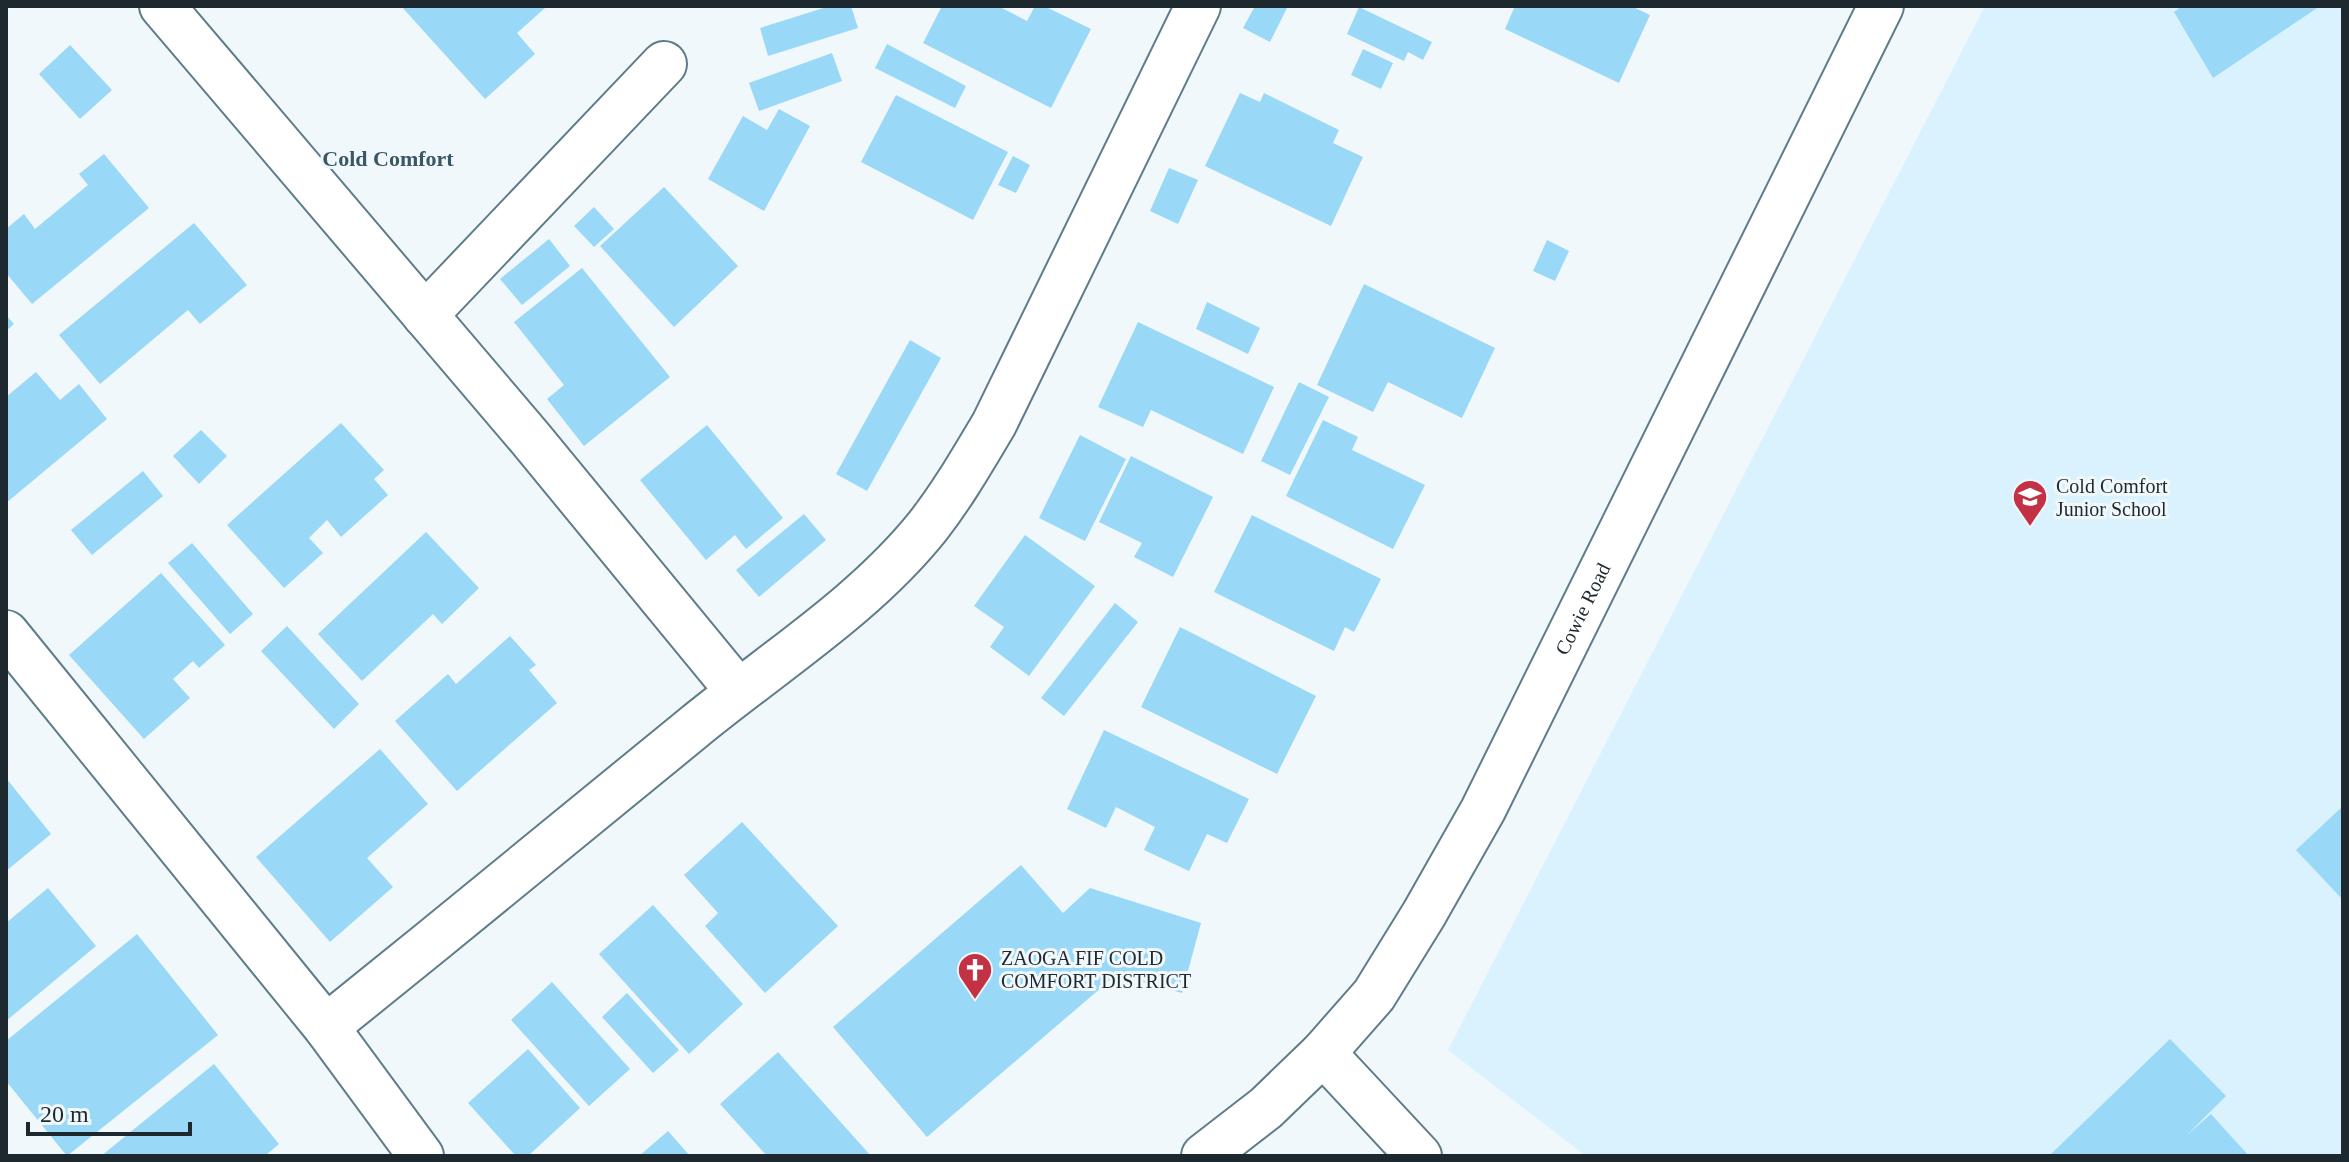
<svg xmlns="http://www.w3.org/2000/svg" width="2349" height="1162" viewBox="0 0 2349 1162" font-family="'Times New Roman',serif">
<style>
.built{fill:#daf2fe}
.building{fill:#99d8f6}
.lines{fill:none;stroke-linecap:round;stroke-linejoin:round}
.minor-casing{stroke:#5e7c8a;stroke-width:48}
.minor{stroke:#fff;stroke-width:44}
.labels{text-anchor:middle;stroke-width:6;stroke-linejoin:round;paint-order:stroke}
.poi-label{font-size:20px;fill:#1d292f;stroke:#f1f8fb;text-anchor:start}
.street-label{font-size:20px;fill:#1d292f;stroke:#f1f8fb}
.neighbourhood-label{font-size:22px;font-weight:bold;fill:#3a5765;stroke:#f1f8fb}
</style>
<rect width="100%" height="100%" fill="#f1f8fb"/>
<polygon class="built" points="1985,6 2343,6 2343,1156 1586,1156 1448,1050"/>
<g class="building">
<polygon points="401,6 543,6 545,8 517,33 535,54 485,99"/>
<polygon points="830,6 851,6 858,28 768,56 760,28"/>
<polygon points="942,6 998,6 1027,21 1035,6 1044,6 1091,29 1051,108 923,43"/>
<polygon points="1255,6 1288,6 1270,42 1243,28"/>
<polygon points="1515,6 1631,6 1650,15 1619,83 1505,29"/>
<polygon points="2182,6 2320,6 2213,78 2174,12"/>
<polygon points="1359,7 1432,42 1423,60 1408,52 1404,61 1347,34"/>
<polygon points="887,44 966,86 955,108 875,68"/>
<polygon points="70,45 112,90 80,119 39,74"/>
<polygon points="1363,49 1393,63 1381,89 1351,75"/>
<polygon points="832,53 842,81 759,111 749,83"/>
<polygon points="1240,93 1260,102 1264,93 1339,130 1333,143 1363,157 1331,226 1205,166"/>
<polygon points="896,95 1008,152 973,220 861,162"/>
<polygon points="779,109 810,126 764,211 708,179 743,116 767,130"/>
<polygon points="104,154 149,208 32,304 6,273 6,229 24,214 35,229 88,185 79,174"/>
<polygon points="1013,156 1030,165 1016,193 998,185"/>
<polygon points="1169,168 1198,180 1178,224 1150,211"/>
<polygon points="664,187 738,266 674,327 600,246"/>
<polygon points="594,207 614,229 594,247 574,226"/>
<polygon points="194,223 247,285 200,324 188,310 100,384 59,335"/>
<polygon points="549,239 570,266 522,305 500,279"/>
<polygon points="1547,240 1569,251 1555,281 1533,271"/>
<polygon points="582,268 670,377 584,446 547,399 564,385 514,322"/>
<polygon points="1364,284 1495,348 1462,418 1388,382 1373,412 1317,385"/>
<polygon points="1207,302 1260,328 1248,354 1196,329"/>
<polygon points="6,315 14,324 6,331"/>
<polygon points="1138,322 1274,387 1243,454 1151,410 1143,427 1098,407"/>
<polygon points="910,340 941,358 867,491 836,474"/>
<polygon points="36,372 60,400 79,384 107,419 6,503 6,397"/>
<polygon points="1299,382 1329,397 1290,475 1261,461"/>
<polygon points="1323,420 1358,437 1352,450 1425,485 1393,549 1286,496"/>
<polygon points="341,423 384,470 374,479 388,495 341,537 327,520 309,538 323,553 284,588 227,525"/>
<polygon points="707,425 783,518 746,549 735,535 706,560 640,480"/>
<polygon points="201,430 227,456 199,484 173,456"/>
<polygon points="1080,435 1126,459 1085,541 1039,518"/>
<polygon points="1131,456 1213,497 1173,577 1134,557 1142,543 1099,522"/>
<polygon points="143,471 163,496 92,555 71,530"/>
<polygon points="804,514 826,540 759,597 736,570"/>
<polygon points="1252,515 1381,579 1354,632 1345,627 1334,651 1214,592"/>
<polygon points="426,532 479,588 442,624 433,614 362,681 318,634"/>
<polygon points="1025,535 1095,586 1029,676 990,647 1004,627 974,606"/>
<polygon points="192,543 253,614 230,634 168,563"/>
<polygon points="161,573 225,645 199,668 193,661 173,679 190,698 144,739 69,655"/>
<polygon points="1115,603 1138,622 1064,716 1041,698"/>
<polygon points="287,626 359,704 334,729 261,651"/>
<polygon points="1180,627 1316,696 1277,774 1141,707"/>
<polygon points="510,636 536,665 529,670 557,703 457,791 395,721 448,674 456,684"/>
<polygon points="1104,730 1249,799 1227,843 1207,834 1189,871 1144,850 1155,827 1116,807 1106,828 1067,809"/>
<polygon points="380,749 428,804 367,858 393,887 330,942 256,857"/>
<polygon points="6,778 51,834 6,871"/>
<polygon points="2343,806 2343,900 2296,850"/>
<polygon points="742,822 838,926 765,993 705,926 718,913 684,875"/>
<polygon points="1021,865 1063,913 1090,888 1201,923 1182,993 1116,975 927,1137 833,1027"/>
<polygon points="48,888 96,946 6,1021 6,923"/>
<polygon points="653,905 743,1004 689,1054 599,954"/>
<polygon points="137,934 218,1035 67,1156 6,1081 6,1041"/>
<polygon points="552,982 630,1069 589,1106 511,1020"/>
<polygon points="627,993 679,1050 653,1073 602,1017"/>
<polygon points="2170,1039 2226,1096 2186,1136 2211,1114 2249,1156 2049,1156"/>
<polygon points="528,1049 580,1108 528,1156 516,1156 468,1103"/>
<polygon points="778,1052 871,1156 767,1156 720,1104"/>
<polygon points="214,1064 279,1144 265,1156 101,1156"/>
<polygon points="668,1131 690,1156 639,1156"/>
</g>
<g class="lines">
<defs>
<g id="minor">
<polyline points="162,6 530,438 738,691"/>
<polyline points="425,315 664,64"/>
<polyline points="6,633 326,1027 421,1156"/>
<path d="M 326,1027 C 449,928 572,828 693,728 C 772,663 864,606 928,526 C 953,494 973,459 994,424 L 1198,6"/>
<polyline points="1323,1053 1419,1156"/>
<path id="s1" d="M 1204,1156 L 1266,1108 L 1323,1053 L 1374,995 L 1424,914 L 1483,810 L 1881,6"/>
</g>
</defs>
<use href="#minor" class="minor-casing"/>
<use href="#minor" class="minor"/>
</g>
<defs>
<symbol id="school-pin" viewBox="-11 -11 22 30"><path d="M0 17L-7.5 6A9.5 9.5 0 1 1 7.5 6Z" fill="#c23144" stroke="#f1f8fb"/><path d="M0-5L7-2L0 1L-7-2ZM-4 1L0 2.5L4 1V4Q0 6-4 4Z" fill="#fff"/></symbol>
<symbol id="church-pin" viewBox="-11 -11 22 30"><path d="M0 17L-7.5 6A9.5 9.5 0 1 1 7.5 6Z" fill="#c23144" stroke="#f1f8fb"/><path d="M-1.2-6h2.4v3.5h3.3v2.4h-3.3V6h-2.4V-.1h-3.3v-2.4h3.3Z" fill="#fff"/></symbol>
</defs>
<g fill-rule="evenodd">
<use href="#school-pin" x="2010" y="477" width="40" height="54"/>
<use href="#church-pin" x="955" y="950" width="40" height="54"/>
</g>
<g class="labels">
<g class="poi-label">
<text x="2056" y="493">Cold Comfort<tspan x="2056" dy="23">Junior School</tspan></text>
<text x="1001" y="965">ZAOGA FIF COLD<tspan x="1001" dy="23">COMFORT DISTRICT</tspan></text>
</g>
<g class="street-label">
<text dy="7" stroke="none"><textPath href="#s1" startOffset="674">Cowie Road</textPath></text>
</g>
<g class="neighbourhood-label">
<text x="388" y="166">Cold Comfort</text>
</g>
</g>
<rect width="2349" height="1162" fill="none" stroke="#1d292f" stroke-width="16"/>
<path d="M28 1122v12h162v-12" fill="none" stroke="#1d292f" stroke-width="4"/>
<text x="40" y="1122" font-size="24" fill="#1d292f" stroke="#f1f8fb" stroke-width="6" paint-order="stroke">20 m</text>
</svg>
